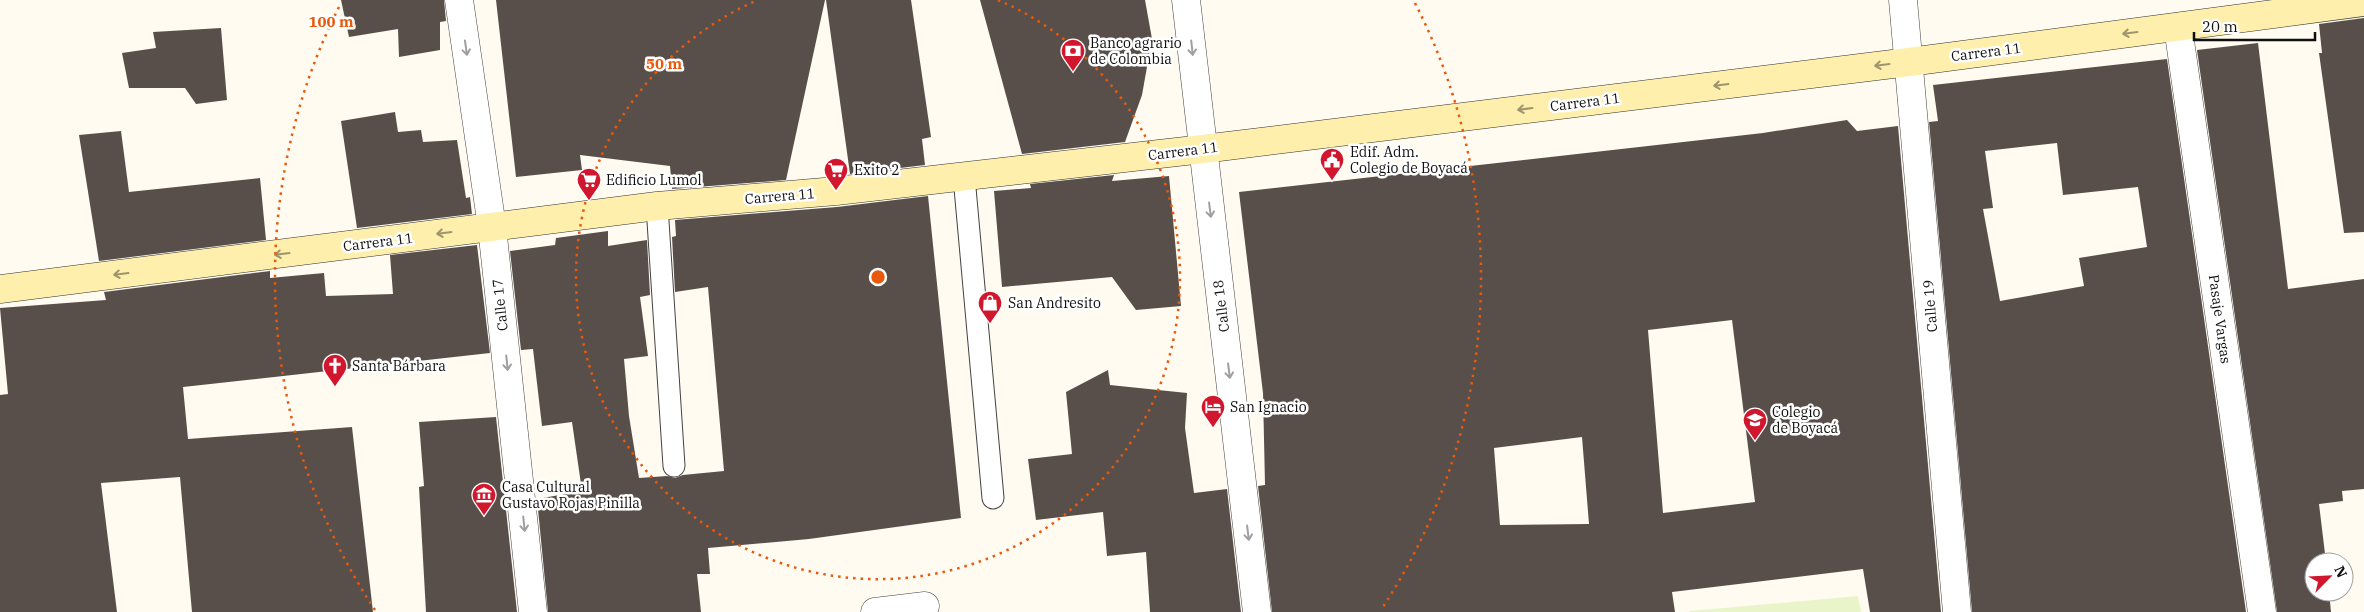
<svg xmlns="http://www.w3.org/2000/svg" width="2364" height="612" viewBox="0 0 2364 612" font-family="'IBM Plex Serif',serif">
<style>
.pitch{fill:#e9f5c9}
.building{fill:#594f4a;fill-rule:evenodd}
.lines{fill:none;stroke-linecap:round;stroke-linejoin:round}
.service-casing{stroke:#424242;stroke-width:23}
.pedestrian-casing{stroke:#424242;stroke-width:29}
.minor-casing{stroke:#424242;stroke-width:29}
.secondary-casing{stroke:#313131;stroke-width:29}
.service{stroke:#fff;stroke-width:21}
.pedestrian{stroke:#fff;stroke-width:28}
.minor{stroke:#fff;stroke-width:28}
.secondary{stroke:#ffefac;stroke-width:28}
.oneway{stroke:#9f956d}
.oneway2{stroke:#9f9f9f}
.ring{fill:none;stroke:#e8590c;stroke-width:2.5;stroke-dasharray:2.5 5}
.labels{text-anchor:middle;stroke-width:5;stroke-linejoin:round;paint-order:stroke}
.poi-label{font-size:14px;fill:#0f0f0f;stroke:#fff;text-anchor:start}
.street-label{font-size:14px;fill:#0f0f0f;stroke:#fff}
.centre{fill:#e8590c;stroke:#fff;stroke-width:2.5}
.ring-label{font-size:15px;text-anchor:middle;font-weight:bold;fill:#e8590c;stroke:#fff;stroke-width:5;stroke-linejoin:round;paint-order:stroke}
</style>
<rect width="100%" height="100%" fill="#fffbf1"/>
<polygon class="pitch" points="1858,596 1861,612 1690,612 1690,611"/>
<g class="building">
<polygon points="341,0 444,0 446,21 440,22 440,50 399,57 398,29 349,37"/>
<polygon points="496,0 825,0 786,180 672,189 670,166 580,155 582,170 516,177"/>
<polygon points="826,0 911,0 931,137 922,139 925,165 850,174"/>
<polygon points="980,0 1145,0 1152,39 1142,95 1125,142 1022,154"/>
<polygon points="2364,18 2364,232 2344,233 2319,53 2322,53 2319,24"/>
<polygon points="221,28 227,100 196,104 185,88 129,88 122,53 156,48 153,32"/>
<polygon points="2258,43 2288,289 2364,279 2364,489 2342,491 2343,501 2319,504 2326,562 2314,562 2314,592 2329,592 2331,612 2277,612 2197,50"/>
<path d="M 2167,59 L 2246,612 L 1972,612 L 1929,122 L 1938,121 L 1933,85 ZM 2057,143 L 2063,195 L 2138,187 L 2147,247 L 2079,258 L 2084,286 L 2000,301 L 1983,209 L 1993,208 L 1985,151 Z"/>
<polygon points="395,112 398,132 421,130 423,142 457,140 466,198 470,197 472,214 357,228 341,121"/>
<path d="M 1847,120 L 1857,131 L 1898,126 L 1941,612 L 1870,612 L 1863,569 L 1672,592 L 1675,612 L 1272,612 L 1258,486 L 1265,485 L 1263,393 L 1239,192 L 1763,133 ZM 1732,320 L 1755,502 L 1663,513 L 1648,330 ZM 1582,437 L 1589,524 L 1500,525 L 1494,448 Z"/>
<polygon points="121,131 129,192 260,178 266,240 99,261 79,135"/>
<polygon points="1114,175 1112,181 1169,176 1181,306 1136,310 1112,277 1002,287 994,191 1031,188 1030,184"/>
<polygon points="928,196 961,518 809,539 708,548 710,574 697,574 701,612 548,612 537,499 582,491 572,422 542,426 533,349 521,350 510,251 555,245 556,238 608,231 608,246 647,240 650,295 640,297 648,356 624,359 629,416 639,478 667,476 675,478 683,475 724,471 708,287 675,292 672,237 676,236 675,220 837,207"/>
<polygon points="477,245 490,353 183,387 188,439 352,427 373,612 192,612 180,477 101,483 117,612 0,612 0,395 8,394 0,308 106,300 104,292 270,271 270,278 324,273 326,296 393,294 390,255"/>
<polygon points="1108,370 1110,385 1187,393 1185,428 1194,493 1227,489 1241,612 1150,612 1146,552 1107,556 1103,512 1036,520 1028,459 1072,454 1066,392"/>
<polygon points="496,417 517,612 426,612 419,487 424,486 419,422"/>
</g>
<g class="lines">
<defs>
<g id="service">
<polyline points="964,177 993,498"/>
<polyline points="657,206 674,466"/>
</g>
<g id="pedestrian">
<polyline points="1903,0 1957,612"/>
<polyline points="2178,27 2262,612"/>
<polyline points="875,612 925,606"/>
</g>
<g id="minor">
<polyline points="459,0 492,227 533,612"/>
<polyline points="1186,0 1257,612"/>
</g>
<polyline id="secondary" points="0,289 657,206 836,191 1203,149 1909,62 2364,2"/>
</defs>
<use href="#service" class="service-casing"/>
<use href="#pedestrian" class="pedestrian-casing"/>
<use href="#minor" class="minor-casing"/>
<use href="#secondary" class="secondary-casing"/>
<use href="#service" class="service"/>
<use href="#pedestrian" class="pedestrian"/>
<use href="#minor" class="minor"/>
<use href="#secondary" class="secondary"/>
</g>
<defs><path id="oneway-shaft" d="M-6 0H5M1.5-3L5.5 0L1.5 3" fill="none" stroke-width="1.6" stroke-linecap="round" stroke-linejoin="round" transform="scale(1.25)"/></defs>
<g class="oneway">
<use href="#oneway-shaft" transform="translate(2130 33) rotate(173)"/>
<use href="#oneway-shaft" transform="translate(1882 65) rotate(173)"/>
<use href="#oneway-shaft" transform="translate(1721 85) rotate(173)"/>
<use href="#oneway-shaft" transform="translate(1525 109) rotate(173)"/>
<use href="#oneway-shaft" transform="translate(444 233) rotate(173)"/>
<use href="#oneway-shaft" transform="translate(282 254) rotate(173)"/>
<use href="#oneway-shaft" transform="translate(121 274) rotate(173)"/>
</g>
<g class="oneway2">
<use href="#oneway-shaft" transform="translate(466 48) rotate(82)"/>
<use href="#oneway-shaft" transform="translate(1192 48) rotate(84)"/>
<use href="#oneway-shaft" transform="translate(1210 210) rotate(83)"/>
<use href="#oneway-shaft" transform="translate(507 363) rotate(84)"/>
<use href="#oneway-shaft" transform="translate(1229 371) rotate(83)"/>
<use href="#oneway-shaft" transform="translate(524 524) rotate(84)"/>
<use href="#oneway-shaft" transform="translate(1248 533) rotate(83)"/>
</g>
<g class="ring">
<path d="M998 0A302 302 0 1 1 758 0"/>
<path d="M375 610A603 603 0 0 1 341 3M1415 3A603 603 0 0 1 1381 610"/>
</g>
<defs>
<symbol id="bank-pin" viewBox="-11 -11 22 30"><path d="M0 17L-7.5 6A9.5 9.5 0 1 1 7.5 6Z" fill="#d0172e" stroke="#fff"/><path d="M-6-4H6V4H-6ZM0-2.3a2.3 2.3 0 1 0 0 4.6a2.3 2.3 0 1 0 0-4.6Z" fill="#fff"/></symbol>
<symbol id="civic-pin" viewBox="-11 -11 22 30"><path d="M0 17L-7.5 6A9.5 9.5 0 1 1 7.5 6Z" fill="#d0172e" stroke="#fff"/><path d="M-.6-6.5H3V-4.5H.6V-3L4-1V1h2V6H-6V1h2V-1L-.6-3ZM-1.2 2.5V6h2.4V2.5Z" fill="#fff"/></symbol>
<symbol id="supermarket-pin" viewBox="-11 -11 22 30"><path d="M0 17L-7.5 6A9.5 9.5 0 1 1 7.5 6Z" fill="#d0172e" stroke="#fff"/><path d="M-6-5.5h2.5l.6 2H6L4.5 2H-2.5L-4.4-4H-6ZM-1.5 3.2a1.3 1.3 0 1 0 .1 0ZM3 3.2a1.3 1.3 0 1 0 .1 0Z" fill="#fff"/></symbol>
<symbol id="shop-pin" viewBox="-11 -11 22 30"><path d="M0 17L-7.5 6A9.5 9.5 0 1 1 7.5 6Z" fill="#d0172e" stroke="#fff"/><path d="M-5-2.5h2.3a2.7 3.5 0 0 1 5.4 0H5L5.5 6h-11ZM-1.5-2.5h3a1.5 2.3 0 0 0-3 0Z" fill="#fff"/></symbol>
<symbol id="church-pin" viewBox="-11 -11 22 30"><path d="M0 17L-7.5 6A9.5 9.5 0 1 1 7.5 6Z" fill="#d0172e" stroke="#fff"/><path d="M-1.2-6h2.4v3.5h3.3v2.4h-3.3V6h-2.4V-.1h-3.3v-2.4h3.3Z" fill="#fff"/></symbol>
<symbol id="hotel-pin" viewBox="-11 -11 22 30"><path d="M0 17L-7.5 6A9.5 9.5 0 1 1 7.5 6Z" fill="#d0172e" stroke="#fff"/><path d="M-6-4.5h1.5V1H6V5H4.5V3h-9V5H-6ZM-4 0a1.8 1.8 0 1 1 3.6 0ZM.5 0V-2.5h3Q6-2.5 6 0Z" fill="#fff"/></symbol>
<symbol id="school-pin" viewBox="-11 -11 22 30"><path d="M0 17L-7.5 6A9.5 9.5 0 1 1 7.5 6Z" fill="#d0172e" stroke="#fff"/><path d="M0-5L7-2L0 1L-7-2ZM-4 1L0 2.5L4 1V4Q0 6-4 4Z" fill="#fff"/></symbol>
<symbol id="museum-pin" viewBox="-11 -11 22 30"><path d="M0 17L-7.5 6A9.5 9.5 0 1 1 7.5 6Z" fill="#d0172e" stroke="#fff"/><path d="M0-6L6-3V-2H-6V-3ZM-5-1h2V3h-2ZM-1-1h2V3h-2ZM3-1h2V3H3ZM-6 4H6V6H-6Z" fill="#fff"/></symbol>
</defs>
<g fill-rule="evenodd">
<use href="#bank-pin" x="1059" y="37" width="28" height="38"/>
<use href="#civic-pin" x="1318" y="146" width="28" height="38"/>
<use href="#supermarket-pin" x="822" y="156" width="28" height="38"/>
<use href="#supermarket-pin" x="575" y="166" width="28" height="38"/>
<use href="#shop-pin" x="976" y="289" width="28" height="38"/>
<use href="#church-pin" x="321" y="352" width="28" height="38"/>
<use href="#hotel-pin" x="1199" y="393" width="28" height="38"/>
<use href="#school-pin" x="1741" y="406" width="28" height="38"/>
<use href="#museum-pin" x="470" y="481" width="28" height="38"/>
</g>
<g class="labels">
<g class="poi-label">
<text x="1090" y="48">Banco agrario<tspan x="1090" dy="16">de Colombia</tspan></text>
<text x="1350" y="157">Edif. Adm.<tspan x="1350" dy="16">Colegio de Boyacá</tspan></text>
<text x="854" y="175">Exito 2</text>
<text x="606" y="185">Edificio Lumol</text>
<text x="1008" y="308">San Andresito</text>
<text x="352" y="371">Santa Bárbara</text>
<text x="1230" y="412">San Ignacio</text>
<text x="1772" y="417">Colegio<tspan x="1772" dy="16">de Boyacá</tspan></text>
<text x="502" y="492">Casa Cultural<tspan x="502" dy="16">Gustavo Rojas Pinilla</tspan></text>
</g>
<g class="street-label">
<text transform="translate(1986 52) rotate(-7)" y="5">Carrera 11</text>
<text transform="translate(1585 102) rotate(-7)" y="5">Carrera 11</text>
<text transform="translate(1183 151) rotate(-7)" y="5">Carrera 11</text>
<text transform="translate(780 196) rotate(-5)" y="5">Carrera 11</text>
<text transform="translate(378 242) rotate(-7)" y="5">Carrera 11</text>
<text transform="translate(500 305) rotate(-96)" y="5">Calle 17</text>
<text transform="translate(1221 306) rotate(-97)" y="5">Calle 18</text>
<text transform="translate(1930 306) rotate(-95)" y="5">Calle 19</text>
<text transform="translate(2220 319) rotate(82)" y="5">Pasaje Vargas</text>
</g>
</g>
<circle cx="878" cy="277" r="8" class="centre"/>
<g class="ring-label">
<text x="331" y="27">100 m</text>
<text x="664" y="69">50 m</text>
</g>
<g transform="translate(2329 577) rotate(66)"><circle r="24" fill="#ffffff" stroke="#9f9f9f"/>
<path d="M0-4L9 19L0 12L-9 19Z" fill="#d0172e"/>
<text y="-8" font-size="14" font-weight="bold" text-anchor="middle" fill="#0f0f0f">N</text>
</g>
<path d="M2194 32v8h121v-8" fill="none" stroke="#0f0f0f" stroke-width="2.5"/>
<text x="2202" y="32" font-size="15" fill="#0f0f0f" stroke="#ffffff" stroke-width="4" paint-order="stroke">20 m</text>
</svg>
